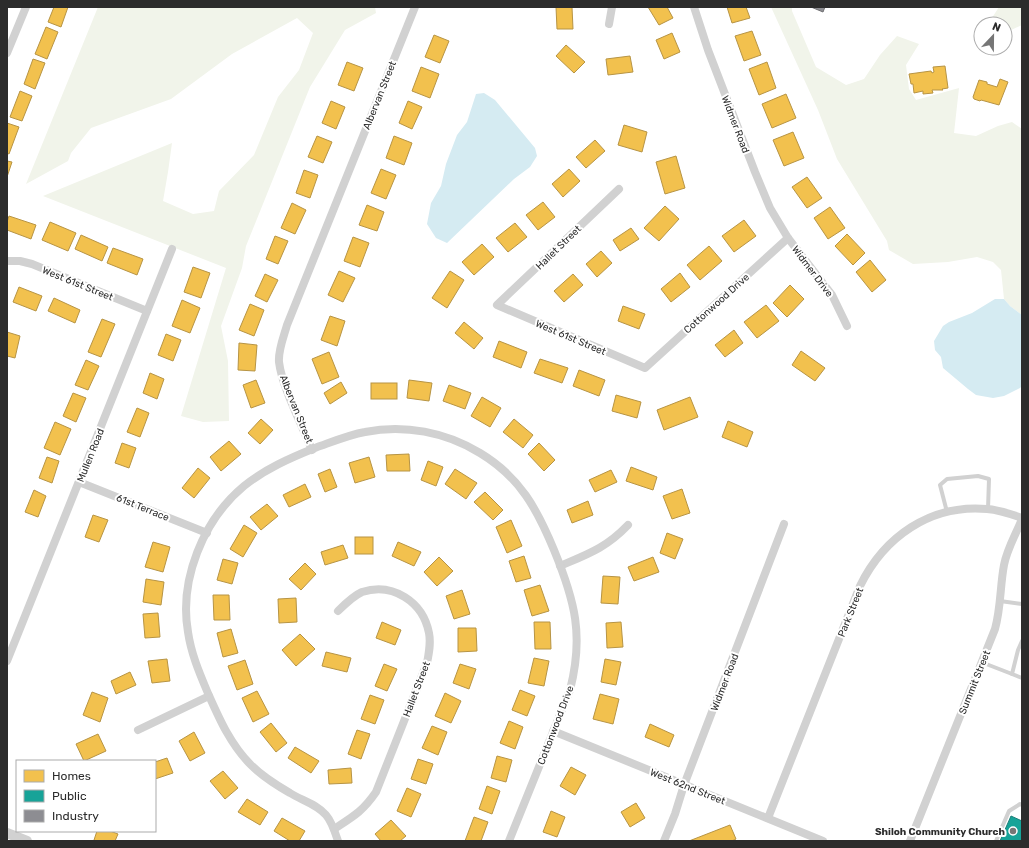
<svg xmlns="http://www.w3.org/2000/svg" width="1029" height="848" viewBox="0 0 1029 848" font-family="Rubik,sans-serif">
<style>
.green{fill:#f1f4ea}
.water{fill:#d5ebf2}
.homes{fill:#f2c14e;stroke:#b79444}
.public{fill:#17a398;stroke:#1d7f78}
.industry{fill:#8d8d92;stroke:#707073}
.lines{fill:none;stroke-linecap:round;stroke-linejoin:round}
.service{stroke:#d1d1d1;stroke-width:4}
.minor{stroke:#d1d1d1;stroke-width:8}
.tertiary{stroke:#d1d1d1;stroke-width:10}
.poi-dot{fill:#767676;stroke:#fff;stroke-width:1.5}
.labels{text-anchor:middle;stroke-width:4;stroke-linejoin:round;paint-order:stroke}
.street-label{font-size:10px;fill:#2c2c2c;stroke:#fff}
.poi-label{font-size:10px;font-weight:bold;fill:#2c2c2c;stroke:#fff;text-anchor:end}
</style>
<rect width="100%" height="100%" fill="#fff"/>
<g class="green">
<polygon points="98,7 375,7 376,13 345,30 310,87 246,246 242,268 221,326 228,361 229,421 203,422 181,416 226,268 43,196 172,143 168,172 163,201 193,214 214,211 219,191 254,155 278,97 299,70 313,33 297,18 232,54 171,99 91,128 71,153 68,161 26,184"/>
<polygon points="771,7 792,7 792,11 816,67 846,85 864,79 880,55 897,36 919,44 906,65 909,89 916,100 959,88 954,133 976,136 998,126 1012,122 1022,129 1022,315 1010,306 1004,299 1001,270 993,262 977,257 948,262 913,264 889,250 887,241 837,159 818,110"/>
<polygon points="999,7 1022,7 1022,25 1007,32 1005,34 1005,24 988,24"/>
</g>
<g class="water">
<polygon points="484,93 495,100 535,148 537,156 530,167 514,179 447,243 436,238 427,224 431,203 441,186 446,164 457,135 467,122 476,94"/>
<polygon points="995,299 1004,299 1010,306 1022,315 1022,386 1020,388 1004,396 993,398 976,395 968,389 943,368 941,357 935,350 934,341 943,326 949,322 972,313"/>
</g>
<g class="homes">
<polygon points="54,7 68,7 61,27 48,22"/>
<polygon points="556,7 572,7 573,29 557,29"/>
<polygon points="648,7 667,7 673,18 659,25"/>
<polygon points="727,7 746,7 750,18 732,23"/>
<polygon points="46,27 58,32 47,59 35,54"/>
<polygon points="752,31 761,55 744,61 735,36"/>
<polygon points="672,33 680,52 664,59 656,40"/>
<polygon points="434,35 449,41 440,63 425,57"/>
<polygon points="566,45 585,62 574,73 556,56"/>
<polygon points="630,56 633,72 608,75 606,59"/>
<polygon points="33,59 45,63 35,89 24,84"/>
<polygon points="347,62 363,68 354,91 338,85"/>
<polygon points="767,62 776,88 759,95 749,69"/>
<polygon points="945,66 948,88 942,89 943,90 932,90 933,93 923,94 923,91 914,93 913,84 911,84 909,74 931,71 932,73 934,72 933,67"/>
<polygon points="421,67 439,74 430,98 412,91"/>
<polygon points="1000,79 1008,82 999,105 981,100 980,101 974,99 973,97 979,80 987,82 987,84 997,87"/>
<polygon points="20,91 32,96 22,121 10,117"/>
<polygon points="786,94 796,118 772,128 762,104"/>
<polygon points="331,101 345,107 336,129 322,123"/>
<polygon points="408,101 422,107 412,129 399,123"/>
<polygon points="7,123 19,127 9,154 7,153"/>
<polygon points="624,125 647,132 642,152 618,145"/>
<polygon points="793,132 804,158 784,166 773,140"/>
<polygon points="317,136 332,142 323,163 308,157"/>
<polygon points="394,136 412,143 404,165 386,158"/>
<polygon points="595,140 605,151 586,168 576,157"/>
<polygon points="676,156 685,188 665,194 656,162"/>
<polygon points="7,161 12,162 7,177"/>
<polygon points="381,169 396,175 386,199 371,193"/>
<polygon points="569,169 580,181 563,197 552,184"/>
<polygon points="304,170 318,175 310,198 296,193"/>
<polygon points="807,177 822,198 807,208 792,187"/>
<polygon points="543,202 555,217 538,230 526,215"/>
<polygon points="292,203 306,210 295,234 281,228"/>
<polygon points="367,205 384,212 377,231 359,225"/>
<polygon points="665,206 679,219 659,241 644,228"/>
<polygon points="830,207 845,228 828,239 814,218"/>
<polygon points="9,216 36,225 31,239 7,230 7,222"/>
<polygon points="744,220 756,236 734,252 722,236"/>
<polygon points="50,222 76,233 68,251 42,240"/>
<polygon points="515,223 527,237 508,252 496,238"/>
<polygon points="631,228 639,239 620,251 613,240"/>
<polygon points="847,234 865,253 853,265 835,246"/>
<polygon points="81,235 108,247 102,261 75,249"/>
<polygon points="275,236 288,241 278,264 266,259"/>
<polygon points="353,237 369,243 360,267 344,261"/>
<polygon points="482,244 494,257 474,275 462,262"/>
<polygon points="709,246 722,261 700,280 687,265"/>
<polygon points="113,248 143,259 137,275 107,263"/>
<polygon points="601,251 612,263 597,277 586,264"/>
<polygon points="870,260 886,280 872,292 856,272"/>
<polygon points="193,267 210,273 201,298 184,292"/>
<polygon points="339,271 355,278 343,302 328,295"/>
<polygon points="450,271 464,280 447,308 432,298"/>
<polygon points="680,273 690,287 671,302 661,289"/>
<polygon points="265,274 278,280 267,302 255,296"/>
<polygon points="573,274 583,285 564,302 554,291"/>
<polygon points="790,285 804,299 787,317 773,303"/>
<polygon points="19,287 42,296 36,311 13,302"/>
<polygon points="54,298 80,310 75,323 48,311"/>
<polygon points="182,300 200,308 190,333 172,326"/>
<polygon points="250,304 264,310 254,336 239,330"/>
<polygon points="766,305 779,321 757,338 744,322"/>
<polygon points="623,306 645,314 639,329 618,321"/>
<polygon points="330,316 345,321 337,346 321,340"/>
<polygon points="102,319 115,324 101,357 88,352"/>
<polygon points="464,322 483,338 474,349 455,333"/>
<polygon points="734,330 743,343 725,357 715,345"/>
<polygon points="7,332 20,336 15,358 7,356"/>
<polygon points="166,334 181,340 173,361 158,355"/>
<polygon points="499,341 527,352 521,368 493,357"/>
<polygon points="239,343 257,345 255,371 238,370"/>
<polygon points="801,351 825,368 815,381 792,365"/>
<polygon points="329,352 339,377 322,384 312,359"/>
<polygon points="540,359 568,368 562,383 534,373"/>
<polygon points="86,360 99,366 88,390 75,385"/>
<polygon points="579,370 605,380 599,396 573,386"/>
<polygon points="150,373 164,379 157,399 143,393"/>
<polygon points="256,380 265,403 251,408 243,385"/>
<polygon points="409,380 432,383 429,401 407,398"/>
<polygon points="341,382 347,393 330,404 324,393"/>
<rect x="371" y="383" width="26" height="16"/>
<polygon points="449,385 471,393 465,409 443,401"/>
<polygon points="73,393 86,398 76,422 63,416"/>
<polygon points="616,395 641,402 637,418 612,411"/>
<polygon points="482,397 501,408 490,427 471,416"/>
<polygon points="690,397 698,417 664,430 657,410"/>
<polygon points="137,408 149,413 140,437 127,432"/>
<polygon points="261,419 273,430 260,444 248,433"/>
<polygon points="514,419 533,435 523,448 503,432"/>
<polygon points="728,421 753,432 747,447 722,437"/>
<polygon points="55,422 71,429 60,455 44,448"/>
<polygon points="229,441 241,454 221,471 210,457"/>
<polygon points="122,443 136,448 129,468 115,463"/>
<polygon points="539,443 555,460 544,471 528,454"/>
<polygon points="409,454 410,471 387,471 386,455"/>
<polygon points="47,457 59,461 52,483 39,478"/>
<polygon points="369,457 375,477 355,483 349,463"/>
<polygon points="428,461 443,467 436,486 421,480"/>
<polygon points="631,467 657,477 653,490 626,481"/>
<polygon points="198,468 210,478 194,498 182,488"/>
<polygon points="330,469 337,487 325,492 318,474"/>
<polygon points="455,469 477,483 466,499 445,484"/>
<polygon points="611,470 617,482 595,492 589,480"/>
<polygon points="305,484 311,497 289,507 283,495"/>
<polygon points="682,489 690,513 672,519 663,496"/>
<polygon points="34,490 46,496 38,517 25,512"/>
<polygon points="485,492 503,510 493,520 474,502"/>
<polygon points="588,501 593,515 572,523 567,510"/>
<polygon points="267,504 278,516 261,530 250,517"/>
<polygon points="93,515 108,520 99,542 85,537"/>
<polygon points="511,520 522,546 507,553 496,527"/>
<polygon points="244,525 257,533 243,557 230,549"/>
<polygon points="667,533 683,539 675,559 660,553"/>
<rect x="355" y="537" width="18" height="17"/>
<polygon points="153,542 170,547 163,572 145,567"/>
<polygon points="398,542 421,552 414,566 392,556"/>
<polygon points="343,545 348,558 325,565 321,552"/>
<polygon points="524,556 531,578 516,582 509,561"/>
<polygon points="439,557 453,571 437,586 424,572"/>
<polygon points="653,557 659,572 634,581 628,567"/>
<polygon points="223,559 238,563 232,584 217,580"/>
<polygon points="305,563 316,574 301,590 289,579"/>
<polygon points="603,576 620,577 618,604 601,603"/>
<polygon points="146,579 164,582 161,605 143,602"/>
<polygon points="540,585 549,611 532,616 524,590"/>
<polygon points="462,590 470,614 454,619 446,596"/>
<polygon points="213,595 229,595 230,620 214,620"/>
<polygon points="296,598 297,622 279,623 278,599"/>
<polygon points="158,613 160,637 145,638 143,614"/>
<polygon points="382,622 401,630 395,645 376,638"/>
<polygon points="534,622 550,622 551,649 535,649"/>
<polygon points="621,622 623,647 607,648 606,623"/>
<polygon points="458,628 476,628 477,651 458,652"/>
<polygon points="231,629 238,653 223,657 217,633"/>
<polygon points="300,634 315,649 296,666 282,650"/>
<polygon points="326,652 351,658 347,672 322,666"/>
<polygon points="534,658 549,661 544,686 528,683"/>
<polygon points="167,659 170,681 152,683 148,661"/>
<polygon points="605,659 621,662 616,685 601,682"/>
<polygon points="245,660 253,684 237,690 228,666"/>
<polygon points="384,664 397,669 387,691 375,686"/>
<polygon points="460,664 476,669 469,689 453,683"/>
<polygon points="130,672 136,685 116,694 111,681"/>
<polygon points="520,690 535,696 527,716 512,710"/>
<polygon points="257,691 269,714 253,722 242,698"/>
<polygon points="92,692 108,698 100,722 83,715"/>
<polygon points="445,693 461,701 451,723 435,716"/>
<polygon points="600,694 619,699 613,724 593,719"/>
<polygon points="370,695 384,700 375,724 361,719"/>
<polygon points="509,721 523,727 515,749 500,743"/>
<polygon points="271,723 287,743 276,752 260,732"/>
<polygon points="650,724 674,735 669,747 645,737"/>
<polygon points="432,726 447,732 438,755 422,748"/>
<polygon points="357,730 370,734 361,759 348,754"/>
<polygon points="194,732 205,753 190,761 179,741"/>
<polygon points="98,734 106,751 84,761 76,744"/>
<polygon points="295,747 319,761 311,773 288,758"/>
<polygon points="497,756 512,760 506,782 491,778"/>
<polygon points="167,758 173,773 155,779 155,762"/>
<polygon points="418,759 433,764 426,784 411,779"/>
<polygon points="571,767 586,775 575,795 560,786"/>
<polygon points="351,768 352,783 329,784 328,770"/>
<polygon points="223,771 238,788 225,799 210,781"/>
<polygon points="487,786 500,791 492,814 479,809"/>
<polygon points="407,788 421,794 411,817 397,811"/>
<polygon points="247,799 268,812 260,825 238,812"/>
<polygon points="636,803 645,818 630,827 621,812"/>
<polygon points="551,811 565,817 557,837 543,832"/>
<polygon points="474,817 488,822 481,841 465,841"/>
<polygon points="282,818 305,831 299,841 290,841 274,831"/>
<polygon points="391,820 406,836 400,841 381,841 375,834"/>
<polygon points="730,825 736,839 732,841 689,841"/>
<polygon points="97,831 110,831 118,834 115,841 97,841 94,840"/>
</g>
<polygon class="public" points="1011,816 1022,821 1022,841 1000,841"/>
<polygon class="industry" points="811,7 825,7 823,12"/>
<g class="lines">
<g class="service">
<polyline points="947,512 940,485 947,479 978,476 989,479 988,509"/>
<polyline points="1000,601 1022,604"/>
<polyline points="1022,641 1018,650 1012,674 1022,678"/>
<polyline points="981,662 1012,674"/>
<polyline points="996,841 1009,811 1020,804 1022,805"/>
</g>
<g class="minor">
<polyline points="694,7 708,50 755,172 770,208 788,238 832,295 847,326"/>
<polyline points="609,24 612,7"/>
<polyline points="7,53 26,7"/>
<polyline points="619,189 497,305 645,368 788,238"/>
<polyline points="7,261 20,261 32,264 147,311"/>
<path d="M 312,450 C 302,425 282,387 279,362 C 278,350 284,336 287,325 L 415,7"/>
<polyline points="79,482 207,533"/>
<path d="M 560,566 C 588,554 606,548 628,525"/>
<polyline points="7,661 172,249"/>
<polyline points="138,730 209,696"/>
<polyline points="553,731 823,841"/>
<path d="M 768,818 L 860,586 C 884,537 930,504 987,509 C 999,510 1011,514 1022,518"/>
<path d="M 334,829 C 354,816 363,811 376,792 L 427,663 C 429,653 431,643 429,633 C 423,602 393,582 362,592 C 353,596 345,604 338,611"/>
<path d="M 338,841 C 335,832 332,822 326,815 C 317,804 301,800 290,793 C 276,785 262,776 251,765 C 230,744 219,718 207,691 C 199,672 191,653 188,632 C 179,580 203,520 244,486 C 265,469 290,458 315,448 C 332,442 348,435 365,432 C 404,424 446,432 480,453 C 520,477 537,509 554,550 C 575,601 584,636 570,690 L 509,841"/>
<polyline points="664,841 675,814 684,785 784,524"/>
<path d="M 910,841 L 995,629 C 1001,608 1000,586 1004,565 C 1007,549 1016,534 1022,519"/>
</g>
<polyline class="tertiary" points="7,833 27,841"/>
</g>
<circle class="poi-dot" cx="1013" cy="831" r="4"/>
<g class="labels">
<g class="street-label">
<text transform="translate(379 95) rotate(-68)" y="4">Albervan Street</text>
<text transform="translate(736 124) rotate(69)" y="4">Widmer Road</text>
<text transform="translate(558 247) rotate(-44)" y="4">Hallet Street</text>
<text transform="translate(813 271) rotate(53)" y="4">Widmer Drive</text>
<text transform="translate(78 283) rotate(22)" y="4">West 61st Street</text>
<text transform="translate(716 303) rotate(-42)" y="4">Cottonwood Drive</text>
<text transform="translate(571 337) rotate(23)" y="4">West 61st Street</text>
<text transform="translate(297 409) rotate(68)" y="4">Albervan Street</text>
<text transform="translate(90 455) rotate(-68)" y="4">Mullen Road</text>
<text transform="translate(143 507) rotate(22)" y="4">61st Terrace</text>
<text transform="translate(850 612) rotate(-68)" y="4">Park Street</text>
<text transform="translate(724 682) rotate(-69)" y="4">Widmer Road</text>
<text transform="translate(974 682) rotate(-68)" y="4">Summit Street</text>
<text transform="translate(416 689) rotate(-69)" y="4">Hallet Street</text>
<text transform="translate(555 725) rotate(-69)" y="4">Cottonwood Drive</text>
<text transform="translate(688 786) rotate(22)" y="4">West 62nd Street</text>
</g>
<g class="poi-label">
<text x="1005" y="835">Shiloh Community Church</text>
</g>
</g>
<rect width="1029" height="848" fill="none" stroke="#2c2c2c" stroke-width="16"/>
<rect x="16" y="760" width="140" height="72" fill="#ffffff" stroke="#ababab"/>
<rect x="24" y="770" width="20" height="12" fill="#f2c14e" stroke="#ababab"/>
<text x="52" y="780" font-size="12" fill="#2c2c2c">Homes</text>
<rect x="24" y="790" width="20" height="12" fill="#17a398" stroke="#ababab"/>
<text x="52" y="800" font-size="12" fill="#2c2c2c">Public</text>
<rect x="24" y="810" width="20" height="12" fill="#8d8d92" stroke="#ababab"/>
<text x="52" y="820" font-size="12" fill="#2c2c2c">Industry</text>
<g transform="translate(993 36) rotate(22)"><circle r="19" fill="#ffffff" stroke="#ababab"/>
<path d="M0-3L7 15L0 10L-7 15Z" fill="#767676"/>
<text y="-6" font-size="11" font-weight="bold" text-anchor="middle" fill="#2c2c2c">N</text>
</g>
</svg>
